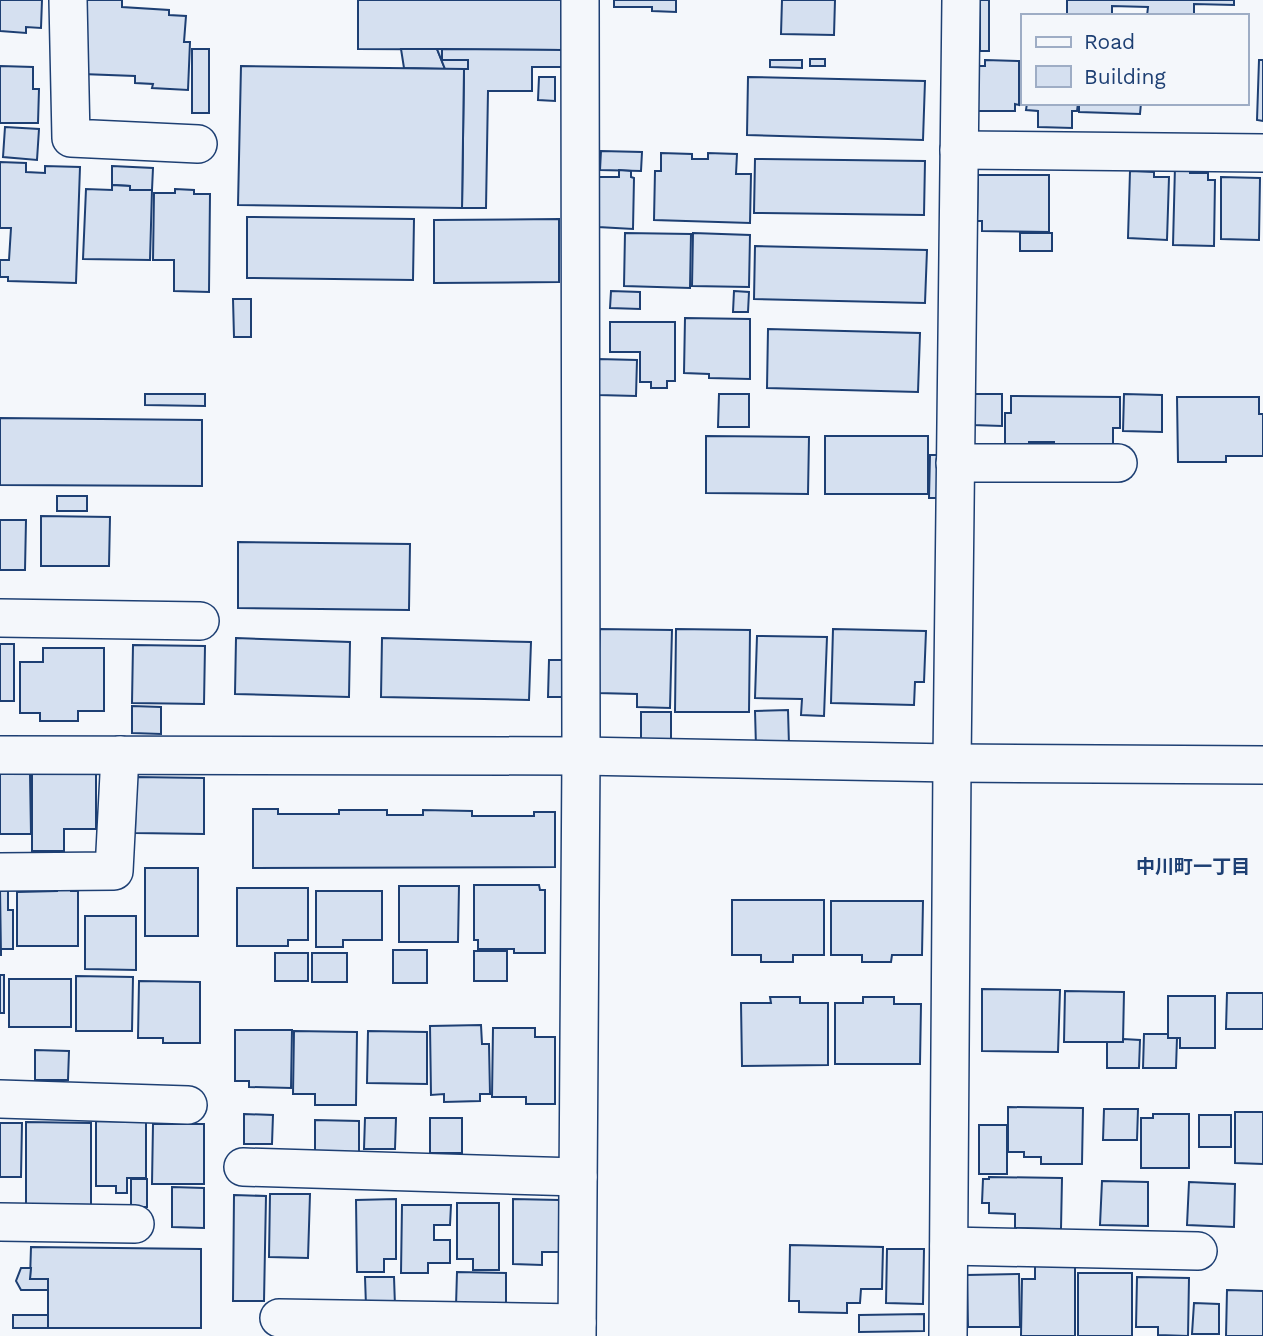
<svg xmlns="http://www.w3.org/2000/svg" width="1263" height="1336" viewBox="0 0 1263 1336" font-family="'Work Sans','Noto Sans JP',sans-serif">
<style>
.building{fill:#d5e0f0;stroke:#1d3f73;stroke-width:2}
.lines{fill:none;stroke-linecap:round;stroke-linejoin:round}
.street-casing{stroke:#1d3f73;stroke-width:40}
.street{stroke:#f4f7fb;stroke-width:37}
.labels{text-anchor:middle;stroke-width:5;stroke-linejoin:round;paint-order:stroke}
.neighbourhood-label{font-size:19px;font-weight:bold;fill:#1d3f73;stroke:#f4f7fb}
</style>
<rect width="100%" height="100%" fill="#f4f7fb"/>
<g class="building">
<polygon points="0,0 42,0 41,28 26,27 26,33 0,31"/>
<polygon points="85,0 122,0 122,7 169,10 169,15 186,16 184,42 190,42 188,90 152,88 153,84 135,83 135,76 82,74"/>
<polygon points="358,0 563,0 563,50 358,49"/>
<polygon points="614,0 676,0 676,12 652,11 652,7 614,7"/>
<polygon points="782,0 835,0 834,35 781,34"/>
<rect x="980" y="0" width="9" height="51"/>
<polygon points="1067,0 1234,0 1234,5 1194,4 1194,16 1147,16 1148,7 1112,6 1112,16 1067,16"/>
<rect x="192" y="49" width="17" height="64"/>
<polygon points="401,49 437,49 445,69 404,68"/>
<polygon points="437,49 442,49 442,60 468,60 468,69 445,69"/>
<polygon points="442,49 563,50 563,67 532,67 532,91 488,91 486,208 462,208 464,69 468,69 468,60 442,60"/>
<rect x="810" y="59" width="15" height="7"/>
<polygon points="770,60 802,60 802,68 770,67"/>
<polygon points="985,60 1019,61 1019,105 1015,104 1015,111 977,111 977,66 985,66"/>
<polygon points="1259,60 1263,60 1263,121 1257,120"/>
<polygon points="0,66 33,67 33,89 39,89 38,123 0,123"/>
<polygon points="241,66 464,69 462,208 238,205"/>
<polygon points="539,77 555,77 555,101 538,100"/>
<polygon points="748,77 925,81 923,140 747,135"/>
<polygon points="1027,103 1078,103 1077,111 1072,111 1072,128 1038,127 1038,111 1026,110"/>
<polygon points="1079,103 1141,103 1140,114 1079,112"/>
<polygon points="5,127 39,129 37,160 3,157"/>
<polygon points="601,151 642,152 641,171 600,170"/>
<polygon points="661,153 692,154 692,159 708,159 708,153 737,154 736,174 751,174 750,223 654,220 655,171 661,171"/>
<polygon points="755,159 925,161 924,215 754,213"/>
<polygon points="0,162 26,163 26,172 45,173 45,166 80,167 76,283 8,281 8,277 0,277 0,260 9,260 11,228 0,228"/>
<polygon points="112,166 153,168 152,190 130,190 130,186 112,185"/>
<polygon points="1175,166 1190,166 1190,173 1208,173 1208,180 1215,180 1214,246 1173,245"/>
<polygon points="619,170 631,171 631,177 634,178 633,229 598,227 599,177 619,177"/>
<polygon points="1130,171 1154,172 1154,177 1169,177 1167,240 1128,238"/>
<polygon points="978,175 1049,175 1049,232 982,231 982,221 977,221"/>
<polygon points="1221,177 1260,178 1259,240 1221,239"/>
<polygon points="112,185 130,186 130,190 152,190 150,260 83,259 86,189 112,190"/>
<polygon points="175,189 194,190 194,194 210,194 209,292 174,291 174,260 153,260 154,193 175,193"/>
<polygon points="247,217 414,219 413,280 247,278"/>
<polygon points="559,219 559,282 434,283 434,220"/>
<polygon points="625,233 691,234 690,288 624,286"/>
<polygon points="693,233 750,235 749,287 692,286"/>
<rect x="1020" y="233" width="32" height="18"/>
<polygon points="755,246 927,250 925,303 754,299"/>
<polygon points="611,291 640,292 640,309 610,308"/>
<polygon points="734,291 749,292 748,312 733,312"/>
<polygon points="233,299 251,299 251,337 234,337"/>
<polygon points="685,318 750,319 750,379 709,378 709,374 684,373"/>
<polygon points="610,322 675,322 675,381 667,381 667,388 651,388 651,382 640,382 640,352 610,352"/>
<polygon points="768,329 920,333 918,392 767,388"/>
<polygon points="598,359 637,360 636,396 598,395"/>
<polygon points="145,394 205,394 205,406 145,405"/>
<polygon points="719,394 749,394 749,427 718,427"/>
<polygon points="972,394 1002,394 1002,426 972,425"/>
<polygon points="1124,394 1162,395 1162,432 1123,431"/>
<polygon points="1011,396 1120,397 1120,428 1113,428 1113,447 1054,447 1054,442 1029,442 1029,447 1005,447 1005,413 1011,413"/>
<polygon points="1177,397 1259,397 1259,414 1263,414 1263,456 1226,456 1226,462 1178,462"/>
<polygon points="0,418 202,420 202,486 0,485"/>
<polygon points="706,436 809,437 808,494 706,493"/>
<rect x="825" y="436" width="103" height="58"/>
<polygon points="930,455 940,455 939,498 929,498"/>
<rect x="57" y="496" width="30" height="15"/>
<polygon points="41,516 110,517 109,566 41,566"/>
<polygon points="0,520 26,520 25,570 0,570"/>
<polygon points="238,542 410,544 409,610 238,608"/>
<polygon points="600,629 672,630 670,708 637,707 637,694 597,693"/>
<polygon points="676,629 750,630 749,712 675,712"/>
<polygon points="833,629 926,631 924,682 915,682 914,705 831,703"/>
<polygon points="757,636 827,637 824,716 801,715 802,699 755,698"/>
<polygon points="236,638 350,642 349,697 235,694"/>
<polygon points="382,638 531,642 529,700 381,697"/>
<rect x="0" y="644" width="14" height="57"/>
<polygon points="133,645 205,646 204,704 132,703"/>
<polygon points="43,648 104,648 104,711 78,711 78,721 40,721 40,713 20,713 20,662 43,662"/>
<polygon points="549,660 565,660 565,697 548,697"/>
<polygon points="132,706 161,707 161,734 132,733"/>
<polygon points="788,710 789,745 756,747 755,711"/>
<rect x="641" y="712" width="30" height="31"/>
<polygon points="32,771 96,771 96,829 64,829 64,851 32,851"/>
<polygon points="0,774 30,774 31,834 0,834"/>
<polygon points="136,777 204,778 204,834 135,833"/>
<polygon points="253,809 278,809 278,814 339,814 339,810 387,810 387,815 423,815 423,810 472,811 472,816 534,816 534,812 555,812 555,867 253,868"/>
<rect x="145" y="868" width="53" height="68"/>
<polygon points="474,885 539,885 540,890 545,890 545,953 514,953 514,949 478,949 478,940 474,940"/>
<polygon points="57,886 71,886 71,891 78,891 78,946 17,946 17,892 57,891"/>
<polygon points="399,886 459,886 458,942 399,942"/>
<polygon points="0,888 8,888 8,910 13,910 13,949 1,949 1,956"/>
<polygon points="237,888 308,888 308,940 288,940 288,946 237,946"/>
<polygon points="316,891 382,891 382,940 343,940 343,947 316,947"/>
<polygon points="732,900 824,900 824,955 793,955 793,962 761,962 761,955 732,955"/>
<polygon points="831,901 923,901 922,955 892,955 891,962 862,962 862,955 831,955"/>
<polygon points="85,916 136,916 136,970 85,969"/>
<rect x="393" y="950" width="34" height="33"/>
<rect x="474" y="951" width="33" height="30"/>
<rect x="275" y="953" width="33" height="28"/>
<rect x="312" y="953" width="35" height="29"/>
<rect x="0" y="975" width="4" height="38"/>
<polygon points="76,976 133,977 132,1031 76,1031"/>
<rect x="9" y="979" width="62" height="48"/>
<polygon points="139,981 200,982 200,1043 163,1043 163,1038 138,1038"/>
<polygon points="982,989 1060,990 1058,1052 982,1051"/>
<polygon points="1065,991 1124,992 1123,1042 1064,1042"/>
<polygon points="1227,993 1263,993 1263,1029 1226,1029"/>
<polygon points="1168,996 1215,996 1215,1048 1180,1048 1180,1038 1168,1038"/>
<polygon points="770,997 800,997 800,1003 828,1003 828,1065 742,1066 741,1003 771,1003"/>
<polygon points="863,997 894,997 894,1004 921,1004 920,1064 835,1064 835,1003 863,1003"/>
<polygon points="481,1025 482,1044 489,1044 490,1094 480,1094 480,1101 444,1102 444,1094 431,1095 430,1026"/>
<polygon points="493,1028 535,1028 535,1037 555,1037 555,1104 526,1104 526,1097 492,1097"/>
<polygon points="235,1030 292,1030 291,1088 249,1087 249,1081 235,1081"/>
<polygon points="294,1031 357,1032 356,1105 315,1105 315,1094 293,1094"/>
<polygon points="368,1031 427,1032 427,1084 367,1083"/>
<polygon points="1144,1034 1168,1034 1168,1038 1177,1038 1176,1068 1143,1068"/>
<polygon points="1123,1039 1140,1040 1139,1068 1107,1068 1107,1042 1123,1042"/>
<polygon points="35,1050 69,1051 68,1080 35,1080"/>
<polygon points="1008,1107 1083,1108 1082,1164 1041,1164 1041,1157 1024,1157 1024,1152 1008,1152"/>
<polygon points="1104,1109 1138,1109 1137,1140 1103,1140"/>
<polygon points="1235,1112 1263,1112 1263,1164 1235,1163"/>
<polygon points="244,1114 273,1115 272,1144 244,1144"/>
<polygon points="1153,1114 1189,1114 1189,1168 1141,1168 1141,1118 1153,1118"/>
<rect x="1199" y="1115" width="32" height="32"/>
<polygon points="365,1118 396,1118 395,1149 364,1149"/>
<rect x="430" y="1118" width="32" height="35"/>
<polygon points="315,1120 359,1121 359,1153 315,1153"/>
<polygon points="96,1121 146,1122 146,1178 127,1178 127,1193 116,1193 116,1186 96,1186"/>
<polygon points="26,1122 91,1123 91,1205 26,1204"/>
<polygon points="0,1123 22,1123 21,1177 0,1177"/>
<polygon points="153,1124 204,1124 204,1184 152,1184"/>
<rect x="979" y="1125" width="28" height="49"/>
<polygon points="989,1177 1062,1178 1061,1229 1015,1228 1015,1214 989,1213 989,1203 982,1203 983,1179 989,1179"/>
<rect x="131" y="1179" width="16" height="28"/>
<polygon points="1102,1181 1148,1182 1148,1226 1100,1225"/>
<polygon points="1189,1182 1235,1184 1234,1227 1187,1225"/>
<polygon points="172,1187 204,1188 204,1228 172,1227"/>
<polygon points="270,1194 310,1194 308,1258 269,1257"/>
<polygon points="234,1195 266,1196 264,1301 233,1301"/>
<polygon points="396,1199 396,1259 384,1259 384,1272 357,1272 356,1200"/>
<polygon points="513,1199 559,1200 559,1252 542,1252 542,1265 513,1264"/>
<polygon points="457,1203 499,1203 499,1270 473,1270 473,1259 457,1259"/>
<polygon points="402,1205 451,1205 450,1225 434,1225 434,1240 450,1240 450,1263 428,1263 428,1273 401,1273"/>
<polygon points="790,1245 883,1247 882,1289 861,1289 860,1303 847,1303 847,1313 799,1312 799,1301 789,1301"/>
<polygon points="31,1247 201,1249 201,1328 48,1328 48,1279 30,1279"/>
<polygon points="887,1249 924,1249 923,1304 886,1303"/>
<polygon points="1035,1262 1075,1262 1075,1336 1021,1336 1022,1279 1035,1279"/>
<polygon points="21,1268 31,1268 30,1279 48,1279 48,1290 21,1290 16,1281"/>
<polygon points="457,1272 506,1273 506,1307 456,1306"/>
<rect x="1078" y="1273" width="54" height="63"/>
<polygon points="1019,1274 1020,1327 968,1327 967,1275"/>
<polygon points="365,1277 394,1277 395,1306 366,1306"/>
<polygon points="1137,1277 1189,1278 1188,1336 1158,1335 1158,1327 1136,1327"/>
<polygon points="1227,1290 1263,1291 1263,1336 1226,1336"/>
<polygon points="1194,1303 1219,1304 1219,1334 1192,1334"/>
<polygon points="924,1314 924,1331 859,1332 859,1315"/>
<rect x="13" y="1315" width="35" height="13"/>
</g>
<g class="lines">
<defs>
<g id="street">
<polyline points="68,0 71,138 198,144"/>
<polyline points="959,150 1263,153"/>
<polyline points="955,463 1118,463"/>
<polyline points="0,618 200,621"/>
<polyline points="0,755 581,756 952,763 1263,765"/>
<polyline points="0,872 114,871 120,755"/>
<polyline points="0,1099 188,1105"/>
<polyline points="243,1167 578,1177"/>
<polyline points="0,1222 135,1224"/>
<polyline points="949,1246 1198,1251"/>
<polyline points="279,1318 577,1323"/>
<polyline points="577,1336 581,756 580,0"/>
<polyline points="948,1336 952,763 961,0"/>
</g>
</defs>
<use href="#street" class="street-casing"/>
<use href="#street" class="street"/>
</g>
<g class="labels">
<g class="neighbourhood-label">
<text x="1193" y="873">中川町一丁目</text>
</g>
</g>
<rect x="1021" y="14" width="228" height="91" fill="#f4f7fb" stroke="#9eadc5" stroke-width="2"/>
<rect x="1036" y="37" width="35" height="10" fill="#f4f7fb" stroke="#9eadc5" stroke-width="2"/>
<text x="1084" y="49" font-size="21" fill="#1d3f73">Road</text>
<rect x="1036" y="66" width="35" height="21" fill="#d5e0f0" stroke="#9eadc5" stroke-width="2"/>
<text x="1084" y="84" font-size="21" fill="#1d3f73">Building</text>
</svg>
